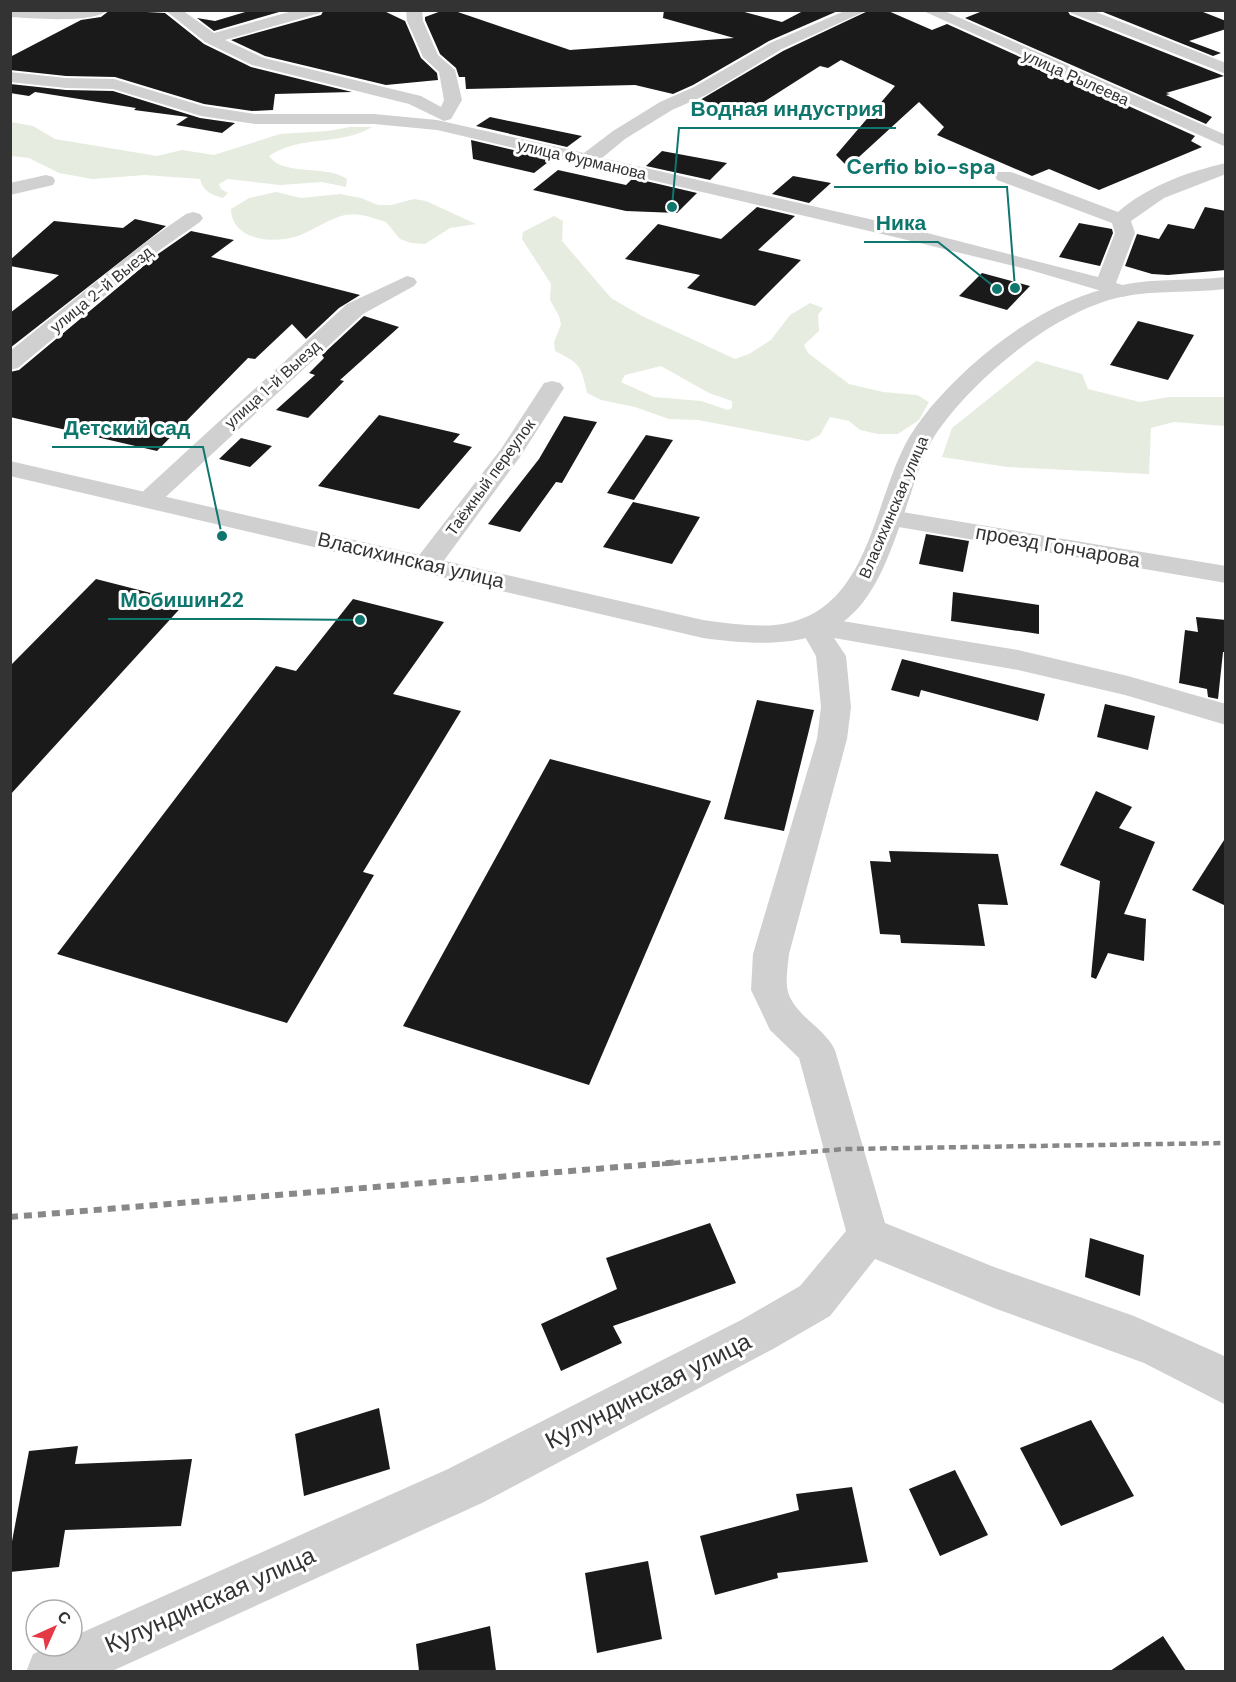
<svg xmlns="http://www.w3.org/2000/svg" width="1236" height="1682" viewBox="0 0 1236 1682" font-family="'DM Sans',sans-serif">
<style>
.green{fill:#e6ecdf;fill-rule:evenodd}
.building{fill:#1a1a1a}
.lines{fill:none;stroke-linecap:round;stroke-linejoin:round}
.minor{fill:#d0d0d0;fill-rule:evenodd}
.tertiary{fill:#d0d0d0;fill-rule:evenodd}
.rail-far1{stroke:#888;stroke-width:4.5;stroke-dasharray:7 4.5;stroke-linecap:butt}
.rail{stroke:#888;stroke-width:6;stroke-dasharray:8 6;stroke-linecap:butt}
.labels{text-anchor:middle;stroke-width:6;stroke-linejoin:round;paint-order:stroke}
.far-street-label{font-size:16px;fill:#333;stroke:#fff}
.street-label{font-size:20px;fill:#333;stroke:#fff}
.near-street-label{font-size:24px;fill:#333;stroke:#fff}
.leader{fill:none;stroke:#0f766e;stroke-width:2}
.callout-dot{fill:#0f766e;stroke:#fff;stroke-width:2}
.callout-label{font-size:21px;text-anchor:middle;font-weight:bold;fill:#0f766e;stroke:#fff;stroke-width:6;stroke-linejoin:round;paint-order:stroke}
</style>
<rect width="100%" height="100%" fill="#fff"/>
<g class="green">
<path d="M 11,122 L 33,126 L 55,139 L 157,156 L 182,150 L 214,155 L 280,134 L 328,131 L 350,127 L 372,127 C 341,146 299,135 269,156 C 284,177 325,164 347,179 L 346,187 L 322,182 L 280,185 L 228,179 L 219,184 L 221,189 L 228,193 L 223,198 C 211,195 203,191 200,179 L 145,175 L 92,179 L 59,173 L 29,158 L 11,156 Z"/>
<path d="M 276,192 L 301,198 L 340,194 L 361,198 L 378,205 L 391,205 L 414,199 L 426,201 L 476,224 L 450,228 L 425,244 L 411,243 L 400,239 L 386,222 C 373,218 358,212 345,215 C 328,219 314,230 298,236 C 274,244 232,241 231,209 L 249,198 Z"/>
<path d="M 554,216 L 563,221 L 562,241 L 611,298 L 642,316 L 735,359 L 749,354 L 771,340 L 790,315 L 810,303 L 823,308 L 818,315 L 819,331 L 804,345 L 808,353 L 849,384 L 883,392 L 917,395 L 929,402 L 919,420 L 898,434 L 878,434 L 860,430 L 849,421 L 830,417 L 820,435 L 808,441 L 698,420 L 669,419 L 635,407 L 601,400 L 587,393 C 581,366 581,364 555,351 L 554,342 L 561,325 L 559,316 L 550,300 L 551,284 L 522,239 L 523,232 ZM 661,366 L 709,393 L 732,401 L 732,408 L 728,410 L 701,401 L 654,397 L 621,382 L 625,375 Z"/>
<polygon points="1036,361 1082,374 1088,389 1140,402 1169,397 1225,397 1225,426 1174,422 1151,428 1149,474 1007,467 942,457 952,428"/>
</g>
<g class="building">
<polygon points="110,10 165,13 204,44 251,67 352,92 275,94 273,110 252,111 204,104 115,77 66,76 10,70 10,57 81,20 101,17"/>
<polygon points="252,10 286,10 214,31 197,18 215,21"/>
<polygon points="324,10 382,10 405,21 421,58 437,73 438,80 386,85 265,56 231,40 321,15"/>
<polygon points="444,10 452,10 570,50 734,38 663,18 664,10 737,10 782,22 805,10 840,10 769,41 693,85 673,94 635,85 466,89 465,77 459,77 456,68 440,54 425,20 425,17"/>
<polygon points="870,10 886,10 932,30 947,24 1195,136 1191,141 1202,147 1099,190 1049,169 1032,176 937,135 944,127 919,102 848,167 836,155 895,86 841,60 828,68 820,66 748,112 700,100 783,51"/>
<polygon points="985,10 1067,10 1070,15 1224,76 1166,93 1170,94 1166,95 1212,117 1206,124 965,18"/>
<polygon points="1098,10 1198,10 1226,21 1226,29 1189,41 1221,53 1213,56"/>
<polygon points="10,84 66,90 113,91 200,118 235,123 222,133 176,125 188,117 134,110 136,108 35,92 29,96 10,93"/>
<polygon points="490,117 582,136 567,147 476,126"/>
<polygon points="471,140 552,159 534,173 473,159"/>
<polygon points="662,151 727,163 710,180 646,166"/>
<polygon points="558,170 626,185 633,178 697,193 677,213 626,211 533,190"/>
<polygon points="793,176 831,183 809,203 772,194"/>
<polygon points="757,207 795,216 758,250 801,260 755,306 687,288 700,275 625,259 658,224 721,239"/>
<polygon points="1205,207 1226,211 1226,270 1168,275 1152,274 1125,266 1137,234 1159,239 1168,224 1194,229"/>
<polygon points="135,219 166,226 10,348 10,313 59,275 10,266 10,260 54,221 123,228"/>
<polygon points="1079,223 1112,229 1113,233 1100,266 1059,257"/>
<polygon points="191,231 234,240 211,257 360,295 339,308 306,339 292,324 255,359 248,358 157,451 10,417 10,372 19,370 158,254"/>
<polygon points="982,273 1030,286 1007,310 959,296"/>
<polygon points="364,316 399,327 340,380 344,381 308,418 276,410 315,375 309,373 324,358 322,355"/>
<polygon points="1138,321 1194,335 1168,380 1110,365"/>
<polygon points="379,415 460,434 453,442 472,447 419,509 318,486"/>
<polygon points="564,416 597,422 562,483 556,482 520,532 488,524 539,459"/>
<polygon points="646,435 673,440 634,500 607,493"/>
<polygon points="241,438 272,446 250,467 219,459"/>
<polygon points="633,502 700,517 672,564 603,547"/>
<polygon points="926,534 969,541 963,572 919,564"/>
<polygon points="96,579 186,602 10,795 10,666"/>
<polygon points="953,592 1039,605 1039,634 951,621"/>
<polygon points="353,599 444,622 393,694 461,711 363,872 374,875 287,1023 57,954 276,666 296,671"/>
<polygon points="1196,617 1226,620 1226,652 1223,652 1218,699 1208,697 1207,689 1179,683 1185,630 1198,632"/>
<polygon points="902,659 1045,694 1038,721 921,690 919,697 891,690"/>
<polygon points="757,700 814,710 784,831 724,819"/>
<polygon points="1105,704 1155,716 1148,750 1097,737"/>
<polygon points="550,759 711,801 589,1085 403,1026"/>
<polygon points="1096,791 1132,807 1119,828 1155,842 1124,914 1146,919 1144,961 1108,953 1096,979 1091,977 1100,881 1060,865"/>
<polygon points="1226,837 1226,906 1192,890"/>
<polygon points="889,851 998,854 1008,905 978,904 985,946 901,943 900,935 880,934 870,861 891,862"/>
<polygon points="710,1223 736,1283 613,1326 622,1343 561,1371 541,1324 617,1289 606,1258"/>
<polygon points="1090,1238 1144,1255 1140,1296 1085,1277"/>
<polygon points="379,1408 390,1469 304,1496 295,1434"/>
<polygon points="1091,1420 1134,1496 1061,1526 1020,1448"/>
<polygon points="78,1446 75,1464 192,1459 181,1526 65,1530 59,1567 10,1572 10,1552 29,1451"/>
<polygon points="955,1470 988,1535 940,1556 909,1489"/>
<polygon points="852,1487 868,1562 777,1573 778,1578 715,1595 700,1536 799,1510 796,1494"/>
<polygon points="648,1561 662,1639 597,1653 585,1573"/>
<polygon points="490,1626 496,1671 419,1671 416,1644"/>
<polygon points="1163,1636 1186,1671 1110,1671"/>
</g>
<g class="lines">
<g class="minor">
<path d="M 10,10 L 108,10 C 93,24 31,18 10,17 Z"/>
<polygon points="165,10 182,10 214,33 296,10 322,10 320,13 225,40 264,58 421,96 441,107 444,100 439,72 423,57 407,21 406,10 422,10 423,21 438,55 455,70 462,100 451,119 444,121 409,104 252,65 205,42"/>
<path d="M 847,10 L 868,10 L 782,49 L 706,95 L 672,110 L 625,139 L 602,158 L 900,226 L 1098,277 L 1115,233 L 1112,223 L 997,180 L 995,176 L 997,172 L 1011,172 L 1118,212 C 1148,186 1187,172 1226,163 L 1226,174 L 1164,198 L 1131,221 L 1135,233 L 1116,283 L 1129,287 L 1133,291 L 1129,295 L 1122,297 L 1030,270 L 899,238 L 437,130 L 374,124 L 255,124 L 201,116 L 113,89 L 66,88 L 10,82 L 10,72 L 66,78 L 114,79 L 203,106 L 255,114 L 374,114 L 437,120 L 584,153 L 613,131 L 660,102 L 694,87 L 770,43 Z"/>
<polygon points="921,10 942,10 1226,135 1226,147"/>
<polygon points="1069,10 1091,10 1226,63 1226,74 1071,13"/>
<polygon points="46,175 53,177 55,181 53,185 10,195 10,183"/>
<polygon points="193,212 200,214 203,218 200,222 157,252 18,368 10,370 10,351 143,244 186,214"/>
<polygon points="407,276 414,278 417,282 414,286 363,314 157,505 148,508 139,505 135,500 139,495 347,304"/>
<polygon points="552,381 560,383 564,388 520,457 437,570 427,572 417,570 413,564 417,558 501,449 544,383"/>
<polygon points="890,510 1226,566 1226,583 881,524 877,518 881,512"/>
<path d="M 812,616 L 1018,650 L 1128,676 L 1226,704 L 1226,725 L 1125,695 L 1018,670 L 834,638 L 846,656 L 851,707 L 847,739 L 789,954 C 788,965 785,981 788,992 C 796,1017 824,1027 835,1050 L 885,1223 L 994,1267 L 1134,1316 L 1220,1354 L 1226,1357 L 1226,1405 L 1144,1363 L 994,1308 L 875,1259 L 830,1316 L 773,1349 L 482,1503 L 110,1672 L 26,1672 L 33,1654 L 51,1646 L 72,1646 L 72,1637 L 448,1469 L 743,1319 L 800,1286 L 846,1231 L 799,1058 L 770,1030 L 751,990 L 753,954 L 817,739 L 821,707 L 816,656 L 798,625 L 802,619 Z"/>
</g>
<path class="tertiary" d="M 1226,277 L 1226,289 C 1191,293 1155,290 1121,297 C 1056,311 978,375 940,428 C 922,452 915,483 905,511 C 892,547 878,593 848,618 C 809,650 748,644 703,638 L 10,476 L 10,461 L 703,620 C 727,623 751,627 775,625 C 865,616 871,515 903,449 C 910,434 920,421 930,408 C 978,352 1048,298 1122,285 C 1156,278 1191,281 1226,277 Z"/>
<polyline class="rail-far1" points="662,1164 845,1149 1226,1143"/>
<polyline class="rail" points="10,1217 680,1162"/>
</g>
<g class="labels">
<g class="far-street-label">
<text transform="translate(1076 77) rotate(24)" y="6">улица Рылеева</text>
<text transform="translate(582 159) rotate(13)" y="6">улица Фурманова</text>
<text transform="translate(101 289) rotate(-39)" y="6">улица 2-й Выезд</text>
<text transform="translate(272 384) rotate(-42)" y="6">улица 1-й Выезд</text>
<text transform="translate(490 477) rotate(-54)" y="6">Таёжный переулок</text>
<text transform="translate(893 507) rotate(-67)" y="6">Власихинская улица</text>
</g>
<g class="street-label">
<text transform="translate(1058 546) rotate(10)" y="7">проезд Гончарова</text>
<text transform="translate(411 560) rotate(13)" y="7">Власихинская улица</text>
</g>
<g class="near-street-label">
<text transform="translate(648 1391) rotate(-27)" y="8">Кулундинская улица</text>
<text transform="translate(210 1600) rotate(-24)" y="8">Кулундинская улица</text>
</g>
</g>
<path class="leader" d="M672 207L679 128H896M1015 288L1007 187H834M997 289L938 242H864M222 536L203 447H52M360 620L256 619H108"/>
<g class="callout-dot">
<circle cx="672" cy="207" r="6"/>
<circle cx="1015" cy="288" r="6"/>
<circle cx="997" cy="289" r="6"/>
<circle cx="222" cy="536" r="6"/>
<circle cx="360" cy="620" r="6"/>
</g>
<g class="callout-label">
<text x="787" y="116">Водная индустрия</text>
<text x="921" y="174">Cerfio bio-spa</text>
<text x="901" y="230">Ника</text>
<text x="127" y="435">Детский сад</text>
<text x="182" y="607">Мобишин22</text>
</g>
<rect width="1236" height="1682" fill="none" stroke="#333333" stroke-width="24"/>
<g transform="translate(54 1628) rotate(45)"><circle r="28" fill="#ffffff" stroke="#adadad" stroke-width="1.5"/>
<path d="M0-4.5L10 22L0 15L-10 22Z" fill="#e63946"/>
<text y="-9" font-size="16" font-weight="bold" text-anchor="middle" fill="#333333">С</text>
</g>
</svg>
